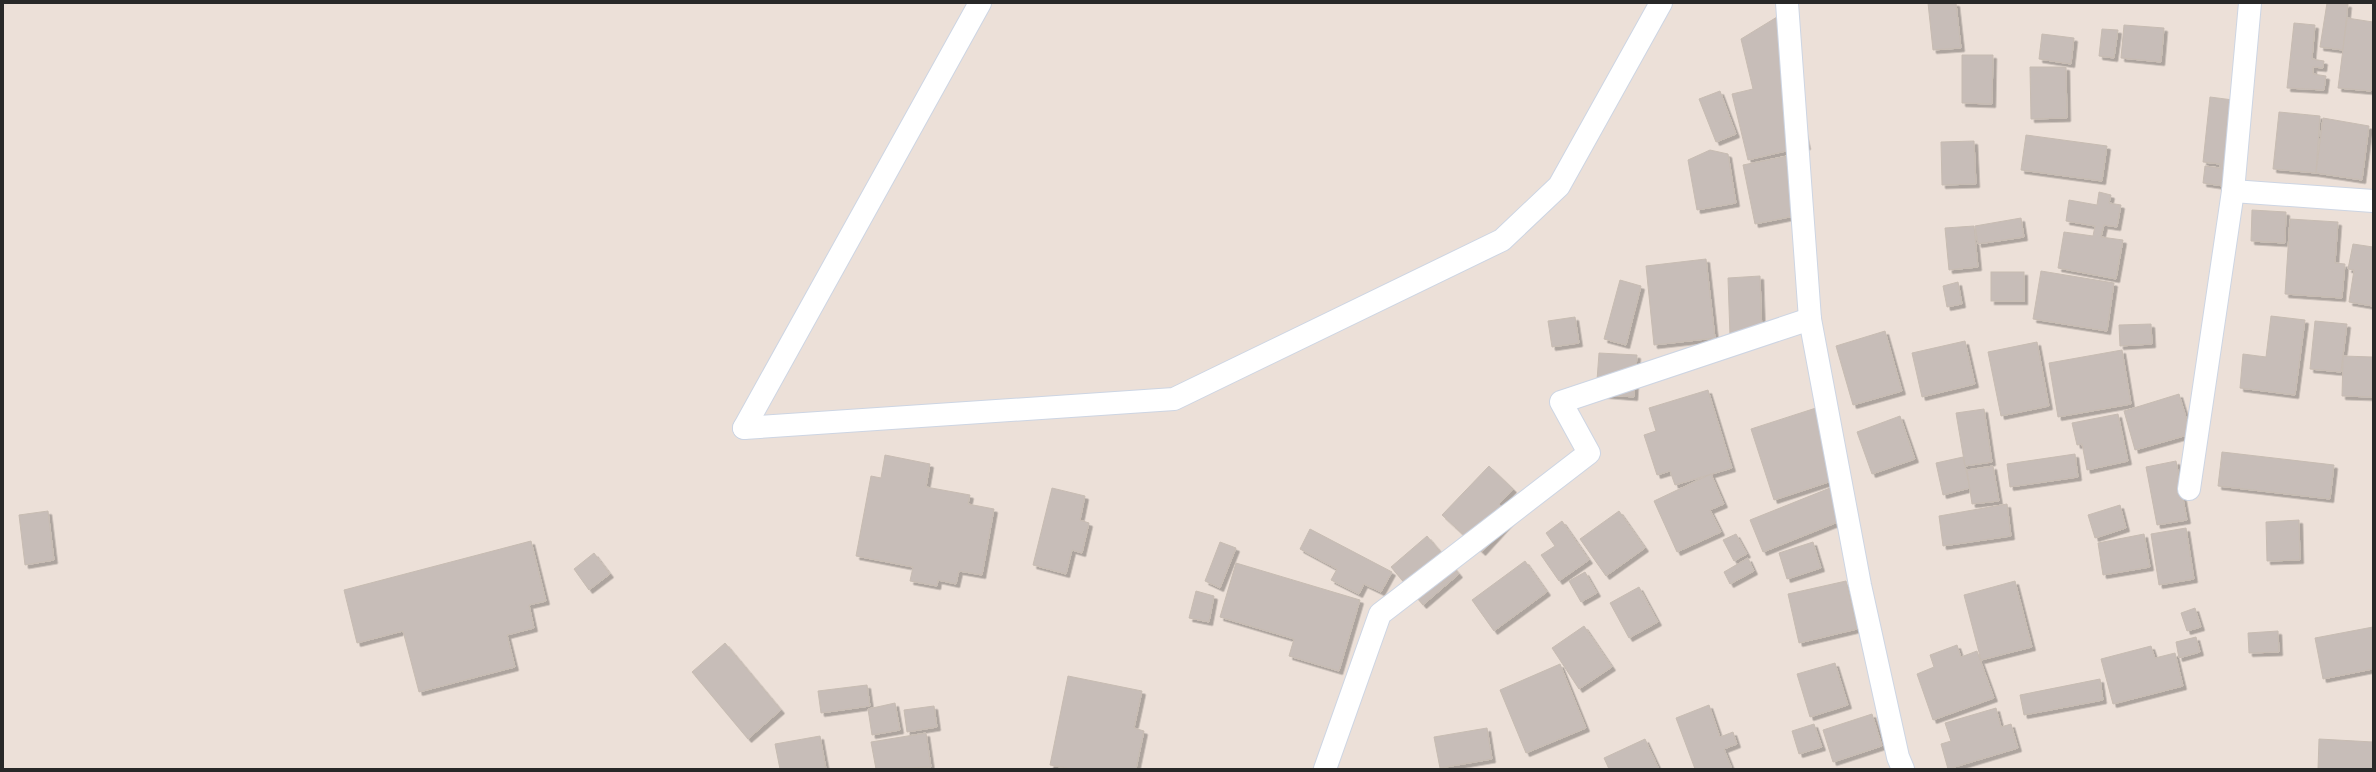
<svg xmlns="http://www.w3.org/2000/svg" width="2376" height="772" viewBox="0 0 2376 772" font-family="Jost,sans-serif">
<style>
.building{fill:#c7bdb8;stroke:#c7bcb2;filter:url(#shadow)}
.lines{fill:none;stroke-linecap:round;stroke-linejoin:round}
.minor-casing{stroke:#cdd5e3;stroke-width:24}
.minor{stroke:#fff;stroke-width:22}
</style>
<defs>
<filter id="shadow"><feDropShadow dx="3.5" dy="3.5" stdDeviation="0" flood-color="#0004"/></filter>
</defs>
<rect width="100%" height="100%" fill="#ece0d8"/>
<g class="building">
<polygon points="1928,3 1956,3 1961,48 1933,50"/>
<polygon points="2327,3 2348,4 2343,50 2320,47"/>
<polygon points="1777,17 1807,146 1748,160 1732,94 1753,89 1741,39"/>
<polygon points="2347,18 2373,22 2371,91 2338,88"/>
<polygon points="2294,23 2315,25 2312,59 2324,61 2323,68 2313,67 2313,74 2326,76 2324,90 2287,88"/>
<polygon points="2124,25 2164,28 2161,62 2121,58"/>
<polygon points="2102,29 2118,30 2114,58 2099,56"/>
<polygon points="2042,34 2074,38 2071,64 2039,59"/>
<polygon points="1962,55 1993,55 1992,104 1962,103"/>
<polygon points="2030,67 2066,67 2067,118 2031,119"/>
<polygon points="1720,91 1736,134 1716,142 1699,99"/>
<polygon points="2210,97 2233,100 2223,186 2203,183 2205,166 2220,168 2220,164 2203,162"/>
<polygon points="2279,112 2320,116 2316,173 2273,169"/>
<polygon points="2323,118 2369,126 2362,180 2316,173"/>
<polygon points="2026,135 2107,146 2102,181 2021,170"/>
<polygon points="1974,141 1976,184 1942,185 1941,142"/>
<polygon points="1710,150 1728,154 1736,203 1697,210 1688,160"/>
<polygon points="1792,155 1804,214 1755,224 1743,165"/>
<polygon points="2099,192 2111,195 2109,203 2121,205 2117,227 2104,225 2101,237 2123,240 2116,279 2058,268 2064,232 2093,236 2095,226 2066,221 2069,200 2097,205"/>
<polygon points="2252,210 2286,212 2285,243 2251,241"/>
<polygon points="2021,218 2024,237 1978,244 1975,226"/>
<polygon points="2290,219 2338,222 2335,263 2345,264 2342,298 2285,294"/>
<polygon points="1974,226 1978,267 1949,270 1945,228"/>
<polygon points="2353,244 2373,247 2373,306 2349,302 2354,270 2348,269"/>
<polygon points="1706,259 1715,338 1654,345 1646,266"/>
<polygon points="2041,271 2114,283 2107,331 2033,319"/>
<rect x="1991" y="272" width="33" height="29"/>
<polygon points="1760,276 1762,334 1730,336 1728,278"/>
<polygon points="1620,280 1641,286 1626,345 1604,339"/>
<polygon points="1958,282 1962,304 1947,307 1943,286"/>
<polygon points="2271,316 2305,320 2295,395 2240,388 2243,354 2266,357"/>
<polygon points="1575,317 1579,343 1552,347 1548,321"/>
<polygon points="2315,321 2347,324 2341,372 2310,369"/>
<polygon points="2151,324 2152,344 2120,346 2119,325"/>
<polygon points="1885,331 1902,391 1853,405 1836,346"/>
<polygon points="1965,341 1975,384 1922,397 1912,353"/>
<polygon points="2037,342 2049,406 2001,416 1988,352"/>
<polygon points="2122,350 2131,404 2058,417 2049,363"/>
<polygon points="1599,353 1637,355 1634,397 1596,394"/>
<polygon points="2343,356 2373,357 2373,397 2342,396"/>
<polygon points="1708,390 1732,468 1675,485 1670,471 1657,475 1644,435 1656,431 1649,408"/>
<polygon points="2179,394 2191,434 2135,450 2124,411"/>
<polygon points="1816,408 1838,479 1774,500 1751,429"/>
<polygon points="1984,409 1992,462 1965,466 1956,413"/>
<polygon points="2118,414 2128,461 2087,470 2082,444 2077,445 2072,423"/>
<polygon points="1900,416 1915,459 1872,474 1857,432"/>
<polygon points="2222,452 2334,465 2330,499 2218,486"/>
<polygon points="2075,454 2078,477 2010,487 2007,464"/>
<polygon points="885,455 930,464 926,487 970,495 968,504 994,509 982,575 959,571 956,584 938,580 937,586 910,581 913,567 856,556 871,476 881,478"/>
<polygon points="1963,457 1970,488 1943,495 1936,463"/>
<polygon points="2176,461 2187,520 2157,525 2146,467"/>
<polygon points="1489,466 1513,489 1499,504 1513,518 1482,552 1442,515"/>
<polygon points="1993,466 1999,501 1972,504 1967,470"/>
<polygon points="1711,474 1724,504 1710,510 1721,532 1677,552 1654,501"/>
<polygon points="1052,488 1085,496 1080,520 1089,523 1082,553 1072,550 1066,574 1033,565"/>
<polygon points="1830,488 1843,520 1763,552 1750,520"/>
<polygon points="2007,504 2011,536 1943,546 1939,516"/>
<polygon points="2120,505 2126,528 2095,538 2088,515"/>
<polygon points="48,511 54,560 25,565 19,515"/>
<polygon points="1619,511 1645,548 1606,576 1580,539"/>
<polygon points="2299,520 2300,560 2267,561 2266,522"/>
<polygon points="1562,521 1589,560 1559,581 1541,555 1555,546 1546,533"/>
<polygon points="2186,528 2194,579 2159,585 2151,534"/>
<polygon points="1310,529 1392,572 1381,592 1364,584 1359,594 1331,580 1337,569 1300,549"/>
<polygon points="1736,534 1747,554 1734,561 1723,540"/>
<polygon points="2144,534 2150,567 2103,575 2098,543"/>
<polygon points="1427,536 1459,574 1423,605 1391,567"/>
<polygon points="531,541 546,601 529,605 534,628 507,635 515,667 419,692 403,631 357,643 344,590"/>
<polygon points="1220,542 1236,548 1220,588 1205,581"/>
<polygon points="1813,542 1821,568 1787,579 1779,553"/>
<polygon points="594,553 610,574 589,590 574,569"/>
<polygon points="1748,558 1754,571 1730,584 1724,572"/>
<polygon points="1525,561 1547,592 1494,631 1472,600"/>
<polygon points="1236,563 1360,600 1339,671 1289,656 1294,639 1220,617"/>
<polygon points="1585,572 1597,593 1581,602 1569,581"/>
<polygon points="1846,581 1857,629 1799,643 1788,594"/>
<polygon points="2015,581 2032,647 1981,660 1964,595"/>
<polygon points="1639,587 1658,622 1629,638 1610,603"/>
<polygon points="1196,591 1214,596 1209,622 1189,618"/>
<polygon points="2195,608 2201,627 2187,631 2181,613"/>
<polygon points="1584,626 1612,667 1579,689 1552,648"/>
<polygon points="2373,627 2373,669 2323,679 2315,638"/>
<polygon points="2278,631 2279,652 2249,653 2248,633"/>
<polygon points="2196,637 2200,652 2179,658 2176,642"/>
<polygon points="725,643 781,710 748,739 692,672"/>
<polygon points="1957,645 1961,657 1977,651 1994,698 1933,720 1917,674 1934,667 1930,655"/>
<polygon points="2151,646 2155,658 2175,653 2183,686 2113,704 2101,659"/>
<polygon points="1835,663 1848,705 1810,717 1797,674"/>
<polygon points="1560,664 1586,728 1526,753 1500,690"/>
<polygon points="1068,676 1142,691 1134,728 1144,731 1136,769 1072,769 1050,765"/>
<polygon points="2100,679 2103,700 2024,715 2020,695"/>
<polygon points="867,685 870,706 821,713 818,691"/>
<polygon points="895,703 900,730 872,735 868,709"/>
<polygon points="1709,705 1720,737 1733,732 1737,744 1724,749 1732,769 1695,769 1676,718"/>
<polygon points="934,706 937,727 907,732 904,710"/>
<polygon points="1996,708 2001,727 2011,724 2018,748 1948,769 1941,744 1951,741 1945,723"/>
<polygon points="1872,714 1882,746 1833,762 1823,730"/>
<polygon points="1814,724 1822,747 1799,754 1792,731"/>
<polygon points="1487,728 1492,759 1440,768 1434,737"/>
<polygon points="926,733 931,767 876,769 871,742"/>
<polygon points="820,736 826,769 780,769 775,744"/>
<polygon points="1645,739 1659,769 1609,769 1604,758"/>
<polygon points="2319,739 2373,742 2373,769 2318,769"/>
</g>
<g class="lines">
<defs>
<g id="minor">
<polyline points="1787,3 1810,319 1860,585 1898,757 1903,769"/>
<polyline points="2233,191 2373,201"/>
<polyline points="744,428 1174,399 1502,240 1559,186 1661,3"/>
<polyline points="744,428 980,3"/>
<polyline points="2189,489 2233,191 2250,3"/>
<polyline points="1325,769 1380,614 1589,453 1561,402 1810,319"/>
</g>
</defs>
<use href="#minor" class="minor-casing"/>
<use href="#minor" class="minor"/>
</g>
<rect width="2376" height="772" fill="none" stroke="#282828" stroke-width="8"/>
</svg>
